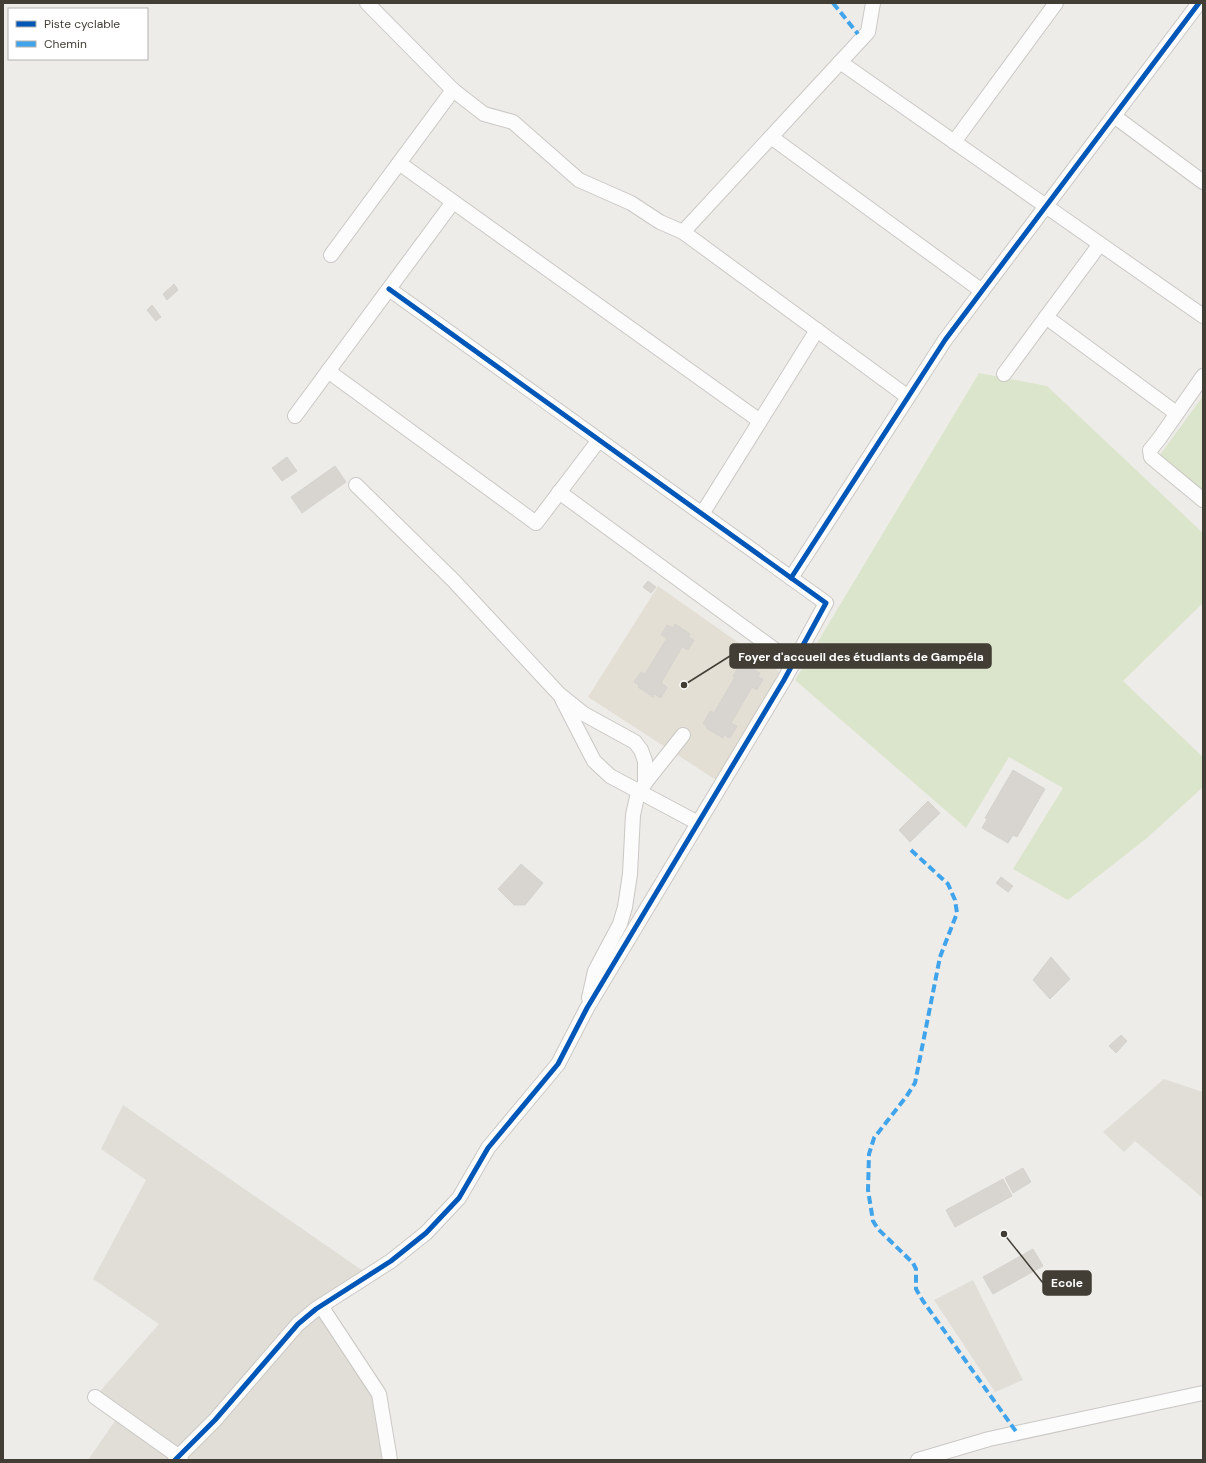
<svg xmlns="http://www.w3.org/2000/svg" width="1206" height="1463" viewBox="0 0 1206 1463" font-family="'DM Sans',sans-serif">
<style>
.residential{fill:#e1ded7}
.education{fill:#e4dfd5}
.green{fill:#dbe5cb}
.building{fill:#d8d5d1;stroke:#d6d3cf}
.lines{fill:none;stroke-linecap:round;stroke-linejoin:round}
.minor-casing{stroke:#cac8c5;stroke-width:16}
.minor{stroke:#fcfcfc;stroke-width:14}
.quiet{stroke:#3fa4eb;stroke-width:4;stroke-dasharray:8 4;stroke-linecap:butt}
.cycleway-casing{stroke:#fff;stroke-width:8}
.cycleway{stroke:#0057b8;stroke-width:5}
.leader{fill:none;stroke:#423e36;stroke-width:1.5}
.callout-dot{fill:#423e36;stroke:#fff;stroke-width:1.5}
.callout{fill:#423e36;stroke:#423e36;stroke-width:1.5}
.callout-label{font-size:12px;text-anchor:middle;font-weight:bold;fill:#fff}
</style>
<rect width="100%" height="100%" fill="#eeece9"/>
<g class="residential">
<polygon points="1164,1079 1203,1092 1203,1198 1135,1141 1124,1152 1103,1132"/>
<polygon points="123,1105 369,1275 322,1306 379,1394 390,1460 88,1460 119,1415 95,1397 159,1324 93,1279 146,1180 101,1149"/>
<polygon points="973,1280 1023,1380 995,1392 934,1300"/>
</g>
<polygon class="education" points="658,586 780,672 716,780 588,697"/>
<g class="green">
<polygon points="979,373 1047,386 1203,533 1203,603 1123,681 1203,757 1203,787 1147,838 1068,900 1013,869 1063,788 1009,757 966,828 795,680"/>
<polygon points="1203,396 1203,491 1160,455"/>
</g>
<g class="building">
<polygon points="174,284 178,290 167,300 163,294"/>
<polygon points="152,305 161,317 156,321 147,310"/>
<polygon points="287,457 297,471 282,481 272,468"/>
<polygon points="335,466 346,482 302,513 291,497"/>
<polygon points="648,581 656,587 651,593 643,587"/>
<polygon points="675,624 690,634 688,637 694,640 688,650 682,647 661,683 667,687 661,698 654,694 653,697 638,687 639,685 634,682 641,672 645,674 667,638 661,635 667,625 673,628"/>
<polygon points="743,663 760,673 758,677 763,679 757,690 752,687 731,723 737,726 730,738 724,735 723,738 706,728 707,726 703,724 710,711 714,713 735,677 733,676 739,666 741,667"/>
<polygon points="1013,770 1045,789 1017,837 1013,835 1008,843 982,828 987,819 985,818"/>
<polygon points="928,801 940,813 910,842 899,830"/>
<polygon points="521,864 543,883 525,905 514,905 498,889"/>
<polygon points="1001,877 1013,886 1008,892 996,883"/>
<polygon points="1051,957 1070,979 1050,999 1033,980"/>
<polygon points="1121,1035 1127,1041 1116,1053 1109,1046"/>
<polygon points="1023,1168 1031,1182 1013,1193 1005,1178"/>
<polygon points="1003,1179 1012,1196 955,1227 946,1210"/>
<polygon points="1033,1249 1043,1266 993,1294 983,1277"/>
</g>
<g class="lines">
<defs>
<g id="minor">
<polyline points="367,3 453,90 484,114 513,122 579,180 631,203 660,222 683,232 908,397"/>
<polyline points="840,62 1203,316"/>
<polyline points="1114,116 1203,182"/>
<polyline points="771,137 982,291"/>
<polyline points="954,142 1056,3"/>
<polyline points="399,163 760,421"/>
<polyline points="683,232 868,32 873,3"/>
<polyline points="331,255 453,90"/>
<polyline points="1046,317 1176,413"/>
<polyline points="328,371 536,523 599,440"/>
<polyline points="1004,374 1100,244"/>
<polyline points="1203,376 1159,439 1150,450 1151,457 1203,500"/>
<polyline points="295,416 453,202"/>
<polyline points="356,485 453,580 559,694 584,714 635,742 641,750 645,761 645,783"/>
<polyline points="559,492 793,663"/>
<polyline points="702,514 817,330"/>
<polyline points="791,578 945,340 1199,3"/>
<polyline points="562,699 594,761 610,776 698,823"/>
<polyline points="589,998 595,971 620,924 625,907 630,874 633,815 637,797 645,783 683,735"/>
<polyline points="321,1306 379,1394 390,1460"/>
<polyline points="95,1397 178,1456 181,1460"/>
<polyline points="175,1460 215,1420 298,1324 316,1309 391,1261 426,1233 459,1198 488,1148 558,1064 587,1008 784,680 826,603 389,289"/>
<polyline points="918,1460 989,1439 1203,1393"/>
</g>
</defs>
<use href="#minor" class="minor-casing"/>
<use href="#minor" class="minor"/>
<g class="quiet">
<polyline points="833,3 858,34"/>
<polyline points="911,850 948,884 955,900 957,913 940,957 915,1083 906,1097 874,1138 869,1154 868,1190 873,1221 878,1229 913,1263 916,1269 916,1289 923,1301 1017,1433"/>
</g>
<defs>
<g id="cycleway">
<polyline points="791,578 945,340 1199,3"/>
<polyline points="175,1460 215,1420 298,1324 316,1309 391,1261 426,1233 459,1198 488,1148 558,1064 587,1008 784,680 826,603 389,289"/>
</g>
</defs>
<use href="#cycleway" class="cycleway-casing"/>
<use href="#cycleway" class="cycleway"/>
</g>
<path class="leader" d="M684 685L730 656M1004 1234L1043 1283"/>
<g class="callout-dot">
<circle cx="684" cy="685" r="4"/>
<circle cx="1004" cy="1234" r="4"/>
</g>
<g class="callout">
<rect x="730" y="644" width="261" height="24" rx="4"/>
<rect x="1043" y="1271" width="48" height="24" rx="4"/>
</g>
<g class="callout-label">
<text x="861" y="661">Foyer d'accueil des étudiants de Gampéla</text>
<text x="1067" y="1287">Ecole</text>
</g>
<rect width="1206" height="1463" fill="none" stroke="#423e36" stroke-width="8"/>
<rect x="8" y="8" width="140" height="52" fill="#ffffff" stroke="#b3b2af"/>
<rect x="16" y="21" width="20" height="6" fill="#0057b8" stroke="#b3b2af"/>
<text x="44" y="28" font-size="12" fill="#423e36">Piste cyclable</text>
<rect x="16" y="41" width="20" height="6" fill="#3fa4eb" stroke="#b3b2af"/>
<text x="44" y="48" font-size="12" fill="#423e36">Chemin</text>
</svg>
